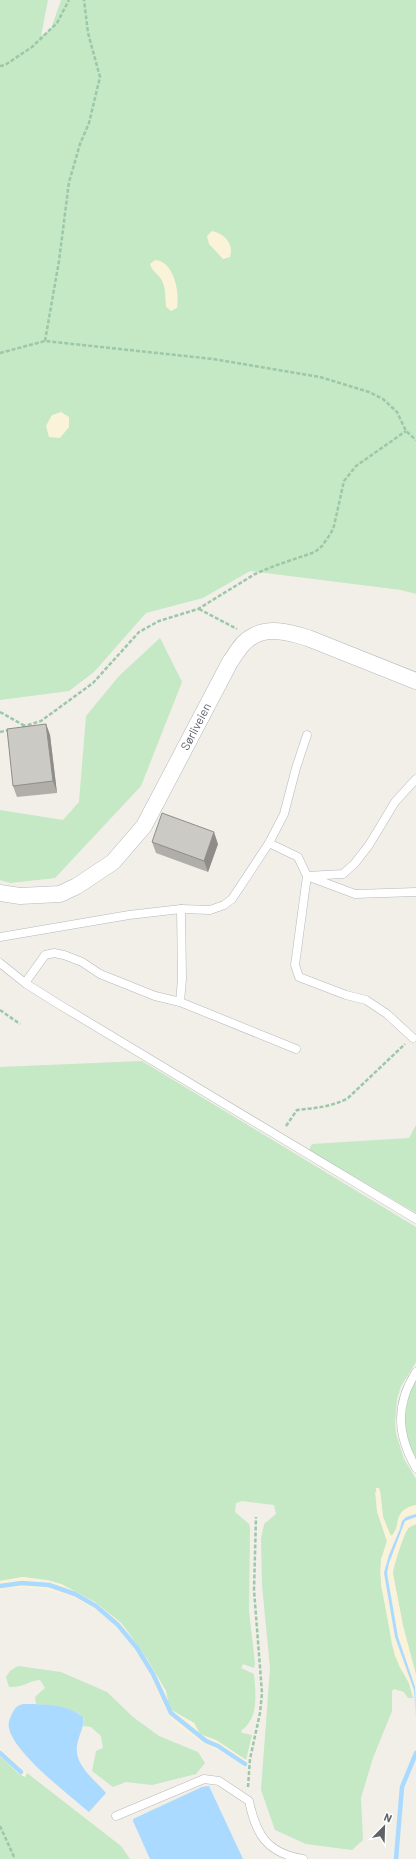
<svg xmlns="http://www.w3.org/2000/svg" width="416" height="1859" viewBox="0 0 416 1859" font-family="Barlow,sans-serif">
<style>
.green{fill:#c5e8c5}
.sand{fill:#fbf3d9}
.water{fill:#aadaff}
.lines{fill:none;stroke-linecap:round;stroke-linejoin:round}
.stream{stroke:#aadaff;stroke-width:4.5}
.service-casing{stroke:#b5b8bc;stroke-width:9}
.minor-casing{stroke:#b5b8bc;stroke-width:17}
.path{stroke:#9cc7a9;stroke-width:2.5;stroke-dasharray:4 2;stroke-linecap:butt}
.service{stroke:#fff;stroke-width:8}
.minor{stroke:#fff;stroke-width:16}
.wall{fill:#afaea9}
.shaded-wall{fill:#8f8d8a}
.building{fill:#cccac5;stroke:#8f8d8a}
.labels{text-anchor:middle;stroke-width:3.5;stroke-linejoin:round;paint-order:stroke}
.street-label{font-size:12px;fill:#5f6368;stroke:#fff}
</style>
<rect width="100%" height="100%" fill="#f1efe8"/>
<g class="green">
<polygon points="0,0 48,0 41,36 51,29 61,0 416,0 416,594 401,590 250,571 203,598 146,613 94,672 69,691 0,700"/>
<polygon points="160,638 182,682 141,786 55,878 10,883 0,880 0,810 63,820 79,802 86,716 119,676"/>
<path d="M 142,1061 L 416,1227 L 416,1362 L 401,1386 L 397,1399 L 395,1422 L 396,1434 L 404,1459 L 416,1479 L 416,1505 C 394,1510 402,1522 392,1536 L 389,1535 L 383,1517 L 380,1491 L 375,1492 L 377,1511 L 387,1541 L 381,1560 L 380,1574 L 392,1645 L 399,1666 L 409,1683 L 413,1698 L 408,1698 L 404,1692 L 394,1689 L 392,1691 L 392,1711 L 373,1758 L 361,1798 L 363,1840 L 352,1850 L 306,1844 L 275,1830 L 261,1790 L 270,1668 L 262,1585 L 261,1539 L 264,1524 L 276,1514 L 274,1505 L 242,1501 L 236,1503 L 235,1512 L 249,1524 L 250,1528 L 249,1611 L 255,1663 L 254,1668 L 243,1664 L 241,1668 L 254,1674 C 255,1688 258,1708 250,1721 C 248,1725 244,1728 241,1731 L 242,1733 L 252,1735 L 246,1760 L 219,1742 L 200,1734 L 194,1723 L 173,1711 L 169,1707 L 166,1691 L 147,1659 L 129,1633 L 121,1623 L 95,1602 L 61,1584 L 48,1580 L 23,1577 L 0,1581 L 0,1067 Z"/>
<polygon points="416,1125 416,1213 309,1150 312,1144 409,1138"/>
<path d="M 416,1380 L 416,1460 C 401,1435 402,1405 416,1380 Z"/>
<polygon points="416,1524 416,1675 403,1626 393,1574 393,1565 406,1531 408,1528"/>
<path d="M 18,1666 L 61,1672 L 107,1692 L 133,1717 L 159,1736 L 198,1752 L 205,1763 L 196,1774 L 152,1785 L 126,1782 L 113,1787 L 92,1771 L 96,1751 L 103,1748 L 101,1736 L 91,1727 L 83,1726 L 84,1719 C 79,1708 48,1705 36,1704 L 35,1697 L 45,1688 L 40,1680 C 27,1681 24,1688 9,1687 L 6,1677 L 10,1671 Z"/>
<polygon points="0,1756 18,1773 25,1777 27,1773 121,1846 130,1859 0,1859"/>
</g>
<g class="sand">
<path d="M 212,231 C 225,234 234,244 230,257 L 223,259 L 209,244 L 207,236 Z"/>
<path d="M 155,260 C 174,261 180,293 177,308 L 171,311 L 166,307 C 165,297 166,287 161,279 C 157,273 152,271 150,264 Z"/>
<polygon points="61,412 69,417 69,427 60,438 49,437 46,426 52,415"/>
<path d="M 376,1488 L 379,1488 L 380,1491 L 383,1517 L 391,1536 C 403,1526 390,1511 416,1505 L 416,1514 L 410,1515 L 402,1521 L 384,1569 L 395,1637 L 412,1683 L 415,1697 L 413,1697 L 409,1683 L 395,1656 L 381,1585 L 381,1560 L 387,1541 L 377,1511 Z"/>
<path d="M 416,1517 L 416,1524 C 413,1525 410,1526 408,1529 C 404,1533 393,1568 393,1574 L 403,1626 L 416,1675 L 416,1692 L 413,1677 L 398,1637 L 388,1579 L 389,1563 L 405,1520 Z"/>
<path d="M 23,1577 L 61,1584 L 95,1602 L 121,1623 L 147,1659 L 166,1691 L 169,1707 L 173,1711 L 194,1723 L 200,1734 L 216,1740 L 246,1760 L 244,1768 C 238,1762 230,1756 222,1752 C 218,1749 213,1749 208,1746 C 196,1739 181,1729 172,1719 C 162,1707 157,1688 150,1675 C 125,1628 86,1590 30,1588 C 20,1588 10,1587 0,1590 L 0,1581 Z"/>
<polygon points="0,1748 27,1773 25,1777 18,1773 0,1756"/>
</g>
<g class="water">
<polygon points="416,1514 416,1517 405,1521 389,1563 387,1573 398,1637 415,1687 416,1718 414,1690 395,1637 384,1573 389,1555 400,1529 402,1521 406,1517"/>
<path d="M 23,1704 C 42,1704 68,1704 83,1717 C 85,1724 80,1733 78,1741 C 71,1763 93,1778 106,1793 L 89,1812 C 69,1795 14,1753 9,1728 C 8,1724 9,1720 11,1716 C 14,1709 16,1706 23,1704 Z"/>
<polygon points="209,1786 243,1859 150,1859 133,1821 133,1819 202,1787"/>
</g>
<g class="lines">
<g class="stream">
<polyline points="0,1586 22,1583 49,1585 75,1594 96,1606 118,1625 137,1648 153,1674 171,1713 206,1741 218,1746 245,1764"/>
<polyline points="0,1753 21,1772"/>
<polyline points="396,1859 402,1787 416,1753"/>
</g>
<defs>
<g id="service">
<polyline points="269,843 298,857 307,876 343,874 355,863 369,845 395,802 416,779"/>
<polyline points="0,937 129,915 181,909 210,910 224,905 232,899 269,843 284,814 296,768 307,735"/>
<polyline points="0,963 25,983 55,1002 416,1219"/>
<polyline points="25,983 45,955 54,953 64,955 82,962 100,974 155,996 180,1002 296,1049"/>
<polyline points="180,1002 182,979 181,909"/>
<polyline points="413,1038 387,1014 366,1000 346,995 299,977 295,965 307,876 355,894 416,892"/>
<path d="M 416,1372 C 395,1405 397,1435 416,1468"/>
<path d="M 116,1816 L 204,1779 L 219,1781 L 249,1801 C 256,1835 267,1853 303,1859"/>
</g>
<g id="minor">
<path id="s1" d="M 0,893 L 20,896 L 60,894 L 77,886 L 113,862 L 144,826 L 230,662 C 236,654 241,643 250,638 C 267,626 289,632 308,638 L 416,681"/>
</g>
</defs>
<use href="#service" class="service-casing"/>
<use href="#minor" class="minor-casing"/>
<g class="path">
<polyline points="0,66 5,65 32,47 57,23 69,0"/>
<polyline points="45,341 59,261 69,182 80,144 89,123 100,77 88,33 84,0"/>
<polyline points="0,353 45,341 213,359 320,377 369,392 383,399 397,412 406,431 416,440"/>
<polyline points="199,609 237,629"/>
<polyline points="0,712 25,726"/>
<polyline points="22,727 41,721 93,683 139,632 159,621 198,609 255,574 274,566 315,552 322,546 331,533 334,526 344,481 356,466 406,431"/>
<polyline points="0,732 9,730"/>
<polyline points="0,1010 20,1024"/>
<path d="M 286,1126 L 297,1110 C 315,1108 332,1107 348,1098 L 405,1044"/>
<polyline points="248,1787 250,1759 260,1713 262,1693 254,1590 256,1517"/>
<polyline points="0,1826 15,1859"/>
</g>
<use href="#service" class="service"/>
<use href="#minor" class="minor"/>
</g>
<g class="wall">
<polygon points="46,724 50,735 57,793 17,797 13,786"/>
<polygon points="152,842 218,844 208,872 156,853"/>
</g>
<g class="shaded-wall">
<polygon points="46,724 50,735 57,793 53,781"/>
<polygon points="214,832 218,844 208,872 204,861"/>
</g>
<g class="building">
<polygon points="46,724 53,781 13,786 7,729"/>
<polygon points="162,813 214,832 204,861 152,842"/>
</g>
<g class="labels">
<g class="street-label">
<text dy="4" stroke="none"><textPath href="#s1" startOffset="282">Sørliveien</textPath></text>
</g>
</g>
<g transform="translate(384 1827) rotate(23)" stroke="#ffffff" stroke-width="3" paint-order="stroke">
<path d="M0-3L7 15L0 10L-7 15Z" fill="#5f6368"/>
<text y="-6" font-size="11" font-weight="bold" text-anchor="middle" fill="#5f6368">N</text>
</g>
</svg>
